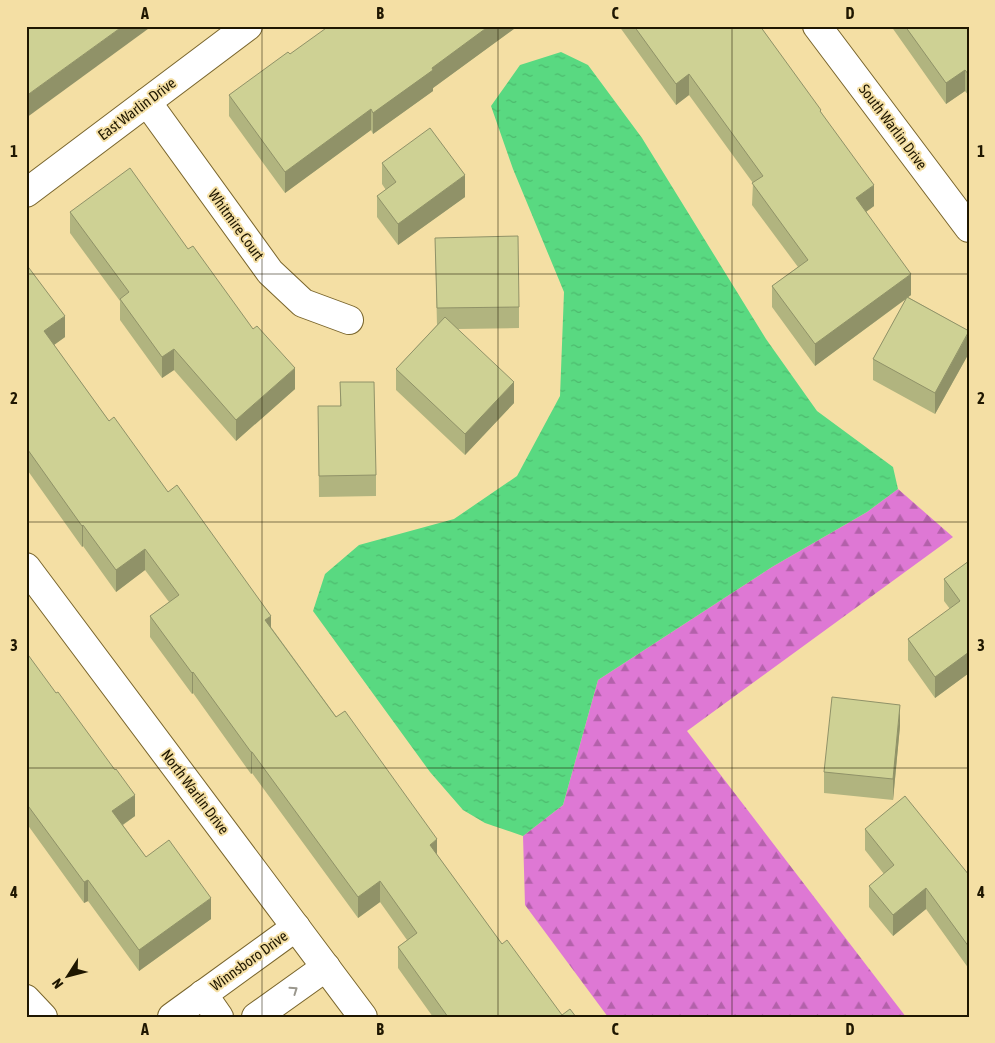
<svg xmlns="http://www.w3.org/2000/svg" width="995" height="1043" viewBox="0 0 995 1043" font-family="'Asap Condensed',sans-serif">
<style>
.forest{fill:url(#forest-firs)}
.water{fill:url(#water-ripples)}
.lines{fill:none;stroke-linecap:round;stroke-linejoin:round}
.minor-casing{stroke:#79652c;stroke-width:30}
.minor{stroke:#fff;stroke-width:28}
.wall{fill:#b1b47f}
.shaded-wall{fill:#909268}
.building{fill:#ced194;stroke:#909268}
.oneway{stroke:#9a978d}
.grid{fill:none;stroke:#1f1701;stroke-width:1;stroke-opacity:0.55}
.labels{text-anchor:middle;stroke-width:4;stroke-linejoin:round;paint-order:stroke}
.street-label{font-size:15px;fill:#1f1701;stroke:#f4dfa4}
.neatline{fill:none;stroke:#1f1701;stroke-width:2}
.grid-label{font-size:16px;text-anchor:middle;font-weight:bold;fill:#1f1701}
</style>
<defs>
<pattern id="forest-firs" width="22" height="20" patternUnits="userSpaceOnUse" patternTransform="scale(1.25)"><rect width="22" height="20" fill="#de78d4"/><path d="M5 1l3.5 6h-7zM16 11l3.5 6h-7z" fill="#b361aa"/></pattern>
<pattern id="water-ripples" width="26" height="14" patternUnits="userSpaceOnUse" patternTransform="scale(1.25)"><rect width="26" height="14" fill="#59d981"/><path d="M2 4q2-2 4 0t4 0M15 11q2-2 4 0t4 0" fill="none" stroke="#4dba6e"/></pattern>
</defs>
<rect width="100%" height="100%" fill="#f4dfa4"/>
<polygon class="forest" points="898,489 953,537 687,731 906,1017 608,1017 525,905 523,836 563,805 598,680 772,567 867,512"/>
<polygon class="water" points="561,52 588,65 642,138 766,339 817,411 893,467 898,489 867,512 772,567 598,680 563,805 523,836 485,823 463,810 430,772 313,611 325,574 359,545 454,519 517,476 560,396 564,292 513,169 491,106 520,65"/>
<g class="lines">
<defs>
<g id="minor">
<polyline points="817,26 969,228"/>
<polyline points="147,102 270,272 303,303 349,320"/>
<polyline points="26,193 248,26"/>
<polyline points="26,567 363,1017"/>
<polyline points="203,994 219,1017"/>
<polyline points="26,999 43,1017"/>
<polyline points="172,1017 296,927"/>
<polyline points="256,1017 326,967"/>
</g>
</defs>
<use href="#minor" class="minor-casing"/>
<use href="#minor" class="minor"/>
</g>
<g class="wall">
<polygon points="518,26 433,88 433,91 373,134 371,130 285,193 229,116 229,95 290,54"/>
<polygon points="619,26 760,26 821,112 874,206 866,212 911,295 908,297 969,331 969,353 935,414 873,380 873,359 906,299 815,366 772,307 772,286 798,267 752,205 753,183 689,95 676,105"/>
<polygon points="891,26 969,26 969,96 965,91 946,104"/>
<polygon points="382,163 465,197 398,245 377,217 377,196 386,190 382,184"/>
<polygon points="70,212 188,249 253,329 295,389 236,441 174,370 162,378 120,320 120,301 70,233"/>
<polygon points="435,238 519,307 519,328 458,329 514,403 465,455 396,390 396,369 437,325"/>
<polygon points="26,264 65,337 54,345 109,421 168,492 271,627 502,944 562,1015 576,1017 433,1017 398,968 398,947 407,940 380,902 358,918 252,773 251,774 193,693 192,694 150,637 150,616 169,602 145,570 116,592 83,546 82,547 28,471 26,472"/>
<polygon points="340,382 376,475 376,496 319,497 318,406 340,406"/>
<polygon points="969,561 969,673 935,698 908,660 908,639 950,609 944,601 944,579"/>
<polygon points="26,652 135,816 123,825 146,857 211,919 139,971 88,901 84,903 27,824"/>
<polygon points="900,726 893,800 824,793 824,772"/>
<polygon points="865,829 969,875 969,969 926,909 893,936 869,907 869,886 884,874 865,850"/>
</g>
<g class="shaded-wall">
<polygon points="123,26 152,26 26,118 26,96"/>
<polygon points="489,26 518,26 433,88 433,91 373,134 373,113 432,68"/>
<polygon points="965,70 965,91 946,104 946,83"/>
<polygon points="689,74 689,95 676,105 676,84"/>
<polygon points="371,109 371,130 285,193 285,172"/>
<polygon points="465,175 465,197 398,245 398,224"/>
<polygon points="874,185 874,206 856,219 856,198"/>
<polygon points="911,274 911,295 815,366 815,344"/>
<polygon points="65,316 65,337 44,352 44,331"/>
<polygon points="969,332 969,353 935,414 935,393"/>
<polygon points="174,349 174,370 162,378 162,357"/>
<polygon points="295,368 295,389 236,441 236,420"/>
<polygon points="514,382 514,403 465,455 465,434"/>
<polygon points="28,450 28,471 26,472 26,451"/>
<polygon points="83,525 83,546 82,547 82,526"/>
<polygon points="145,549 145,570 116,592 116,570"/>
<polygon points="271,616 271,637 265,620"/>
<polygon points="969,652 969,673 935,698 935,677"/>
<polygon points="193,672 193,693 192,694 192,673"/>
<polygon points="900,705 900,726 893,800 893,779"/>
<polygon points="251,752 252,752 252,773 251,774"/>
<polygon points="135,795 135,816 112,832 112,811"/>
<polygon points="437,839 437,860 430,845"/>
<polygon points="88,880 88,901 84,903 84,882"/>
<polygon points="380,881 380,902 358,918 358,897"/>
<polygon points="926,888 926,909 893,936 893,915"/>
<polygon points="211,898 211,919 139,971 139,950"/>
</g>
<g class="building">
<polygon points="26,26 123,26 26,96"/>
<polygon points="329,26 489,26 432,68 433,70 373,113 371,109 285,172 229,95 288,52 290,54"/>
<polygon points="634,26 760,26 821,110 820,111 874,185 856,198 911,274 815,344 772,286 808,260 752,183 763,176 689,74 676,84"/>
<polygon points="905,26 969,26 969,75 965,70 946,83"/>
<polygon points="430,128 465,175 398,224 377,196 396,182 382,163"/>
<polygon points="130,168 188,249 193,246 253,329 257,326 295,368 236,420 174,349 162,357 120,299 129,292 70,212"/>
<polygon points="518,236 519,307 437,308 435,238"/>
<polygon points="26,264 65,316 44,331 109,421 114,417 168,492 177,485 271,616 265,620 336,717 345,711 437,839 430,845 502,944 507,940 562,1015 570,1009 576,1017 448,1017 398,947 417,933 380,881 358,897 252,752 251,752 193,672 192,673 150,616 179,595 145,549 116,570 83,525 82,526 28,450 26,451"/>
<polygon points="907,297 969,331 935,393 873,359"/>
<polygon points="445,317 514,382 465,434 396,369"/>
<polygon points="340,382 374,382 376,475 319,476 318,406 341,406"/>
<polygon points="969,561 969,652 935,677 908,639 960,601 944,579"/>
<polygon points="26,652 56,693 58,692 115,770 116,769 135,795 112,811 146,857 169,840 211,898 139,950 88,880 84,882 26,803"/>
<polygon points="832,697 900,705 893,779 824,772"/>
<polygon points="905,796 969,875 969,947 926,888 893,915 869,886 894,865 865,829"/>
</g>
<defs><path id="oneway-chevron" d="M-2-3.5L2.5 0L-2 3.5" fill="none" stroke-width="1.6" stroke-linecap="round" stroke-linejoin="round" transform="scale(1.25)"/></defs>
<use class="oneway" href="#oneway-chevron" transform="translate(294 990) rotate(-35)"/>
<path class="grid" d="M 262,26 L 262,1017M 498,26 L 498,1017M 732,26 L 732,1017M 26,274 L 969,274M 26,522 L 969,522M 26,768 L 969,768"/>
<g class="labels">
<g class="street-label">
<text transform="translate(137 109) rotate(-37)" y="5">East Warlin Drive</text>
<text transform="translate(893 127) rotate(53)" y="5">South Warlin Drive</text>
<text transform="translate(236 225) rotate(54)" y="5">Whitmire Court</text>
<text transform="translate(195 792) rotate(53)" y="5">North Warlin Drive</text>
<text transform="translate(249 961) rotate(-36)" y="5">Winnsboro Drive</text>
</g>
</g>
<rect width="995" height="1043" fill="none" stroke="#f4dfa4" stroke-width="55"/>
<g transform="translate(68 976) rotate(234)" stroke="#f4dfa4" stroke-width="4" paint-order="stroke">
<path d="M0-4L9 19L0 12L-9 19Z" fill="#1f1701"/>
<text y="-8" font-size="14" font-weight="bold" text-anchor="middle" fill="#1f1701">N</text>
</g>
<rect x="28" y="28" width="940" height="988" class="neatline"/>
<g class="grid-label">
<text x="145" y="19">A</text>
<text x="380" y="19">B</text>
<text x="615" y="19">C</text>
<text x="850" y="19">D</text>
<text x="14" y="157">1</text>
<text x="981" y="157">1</text>
<text x="14" y="404">2</text>
<text x="981" y="404">2</text>
<text x="14" y="651">3</text>
<text x="981" y="651">3</text>
<text x="14" y="898">4</text>
<text x="981" y="898">4</text>
<text x="145" y="1035">A</text>
<text x="380" y="1035">B</text>
<text x="615" y="1035">C</text>
<text x="850" y="1035">D</text>
</g>
</svg>
